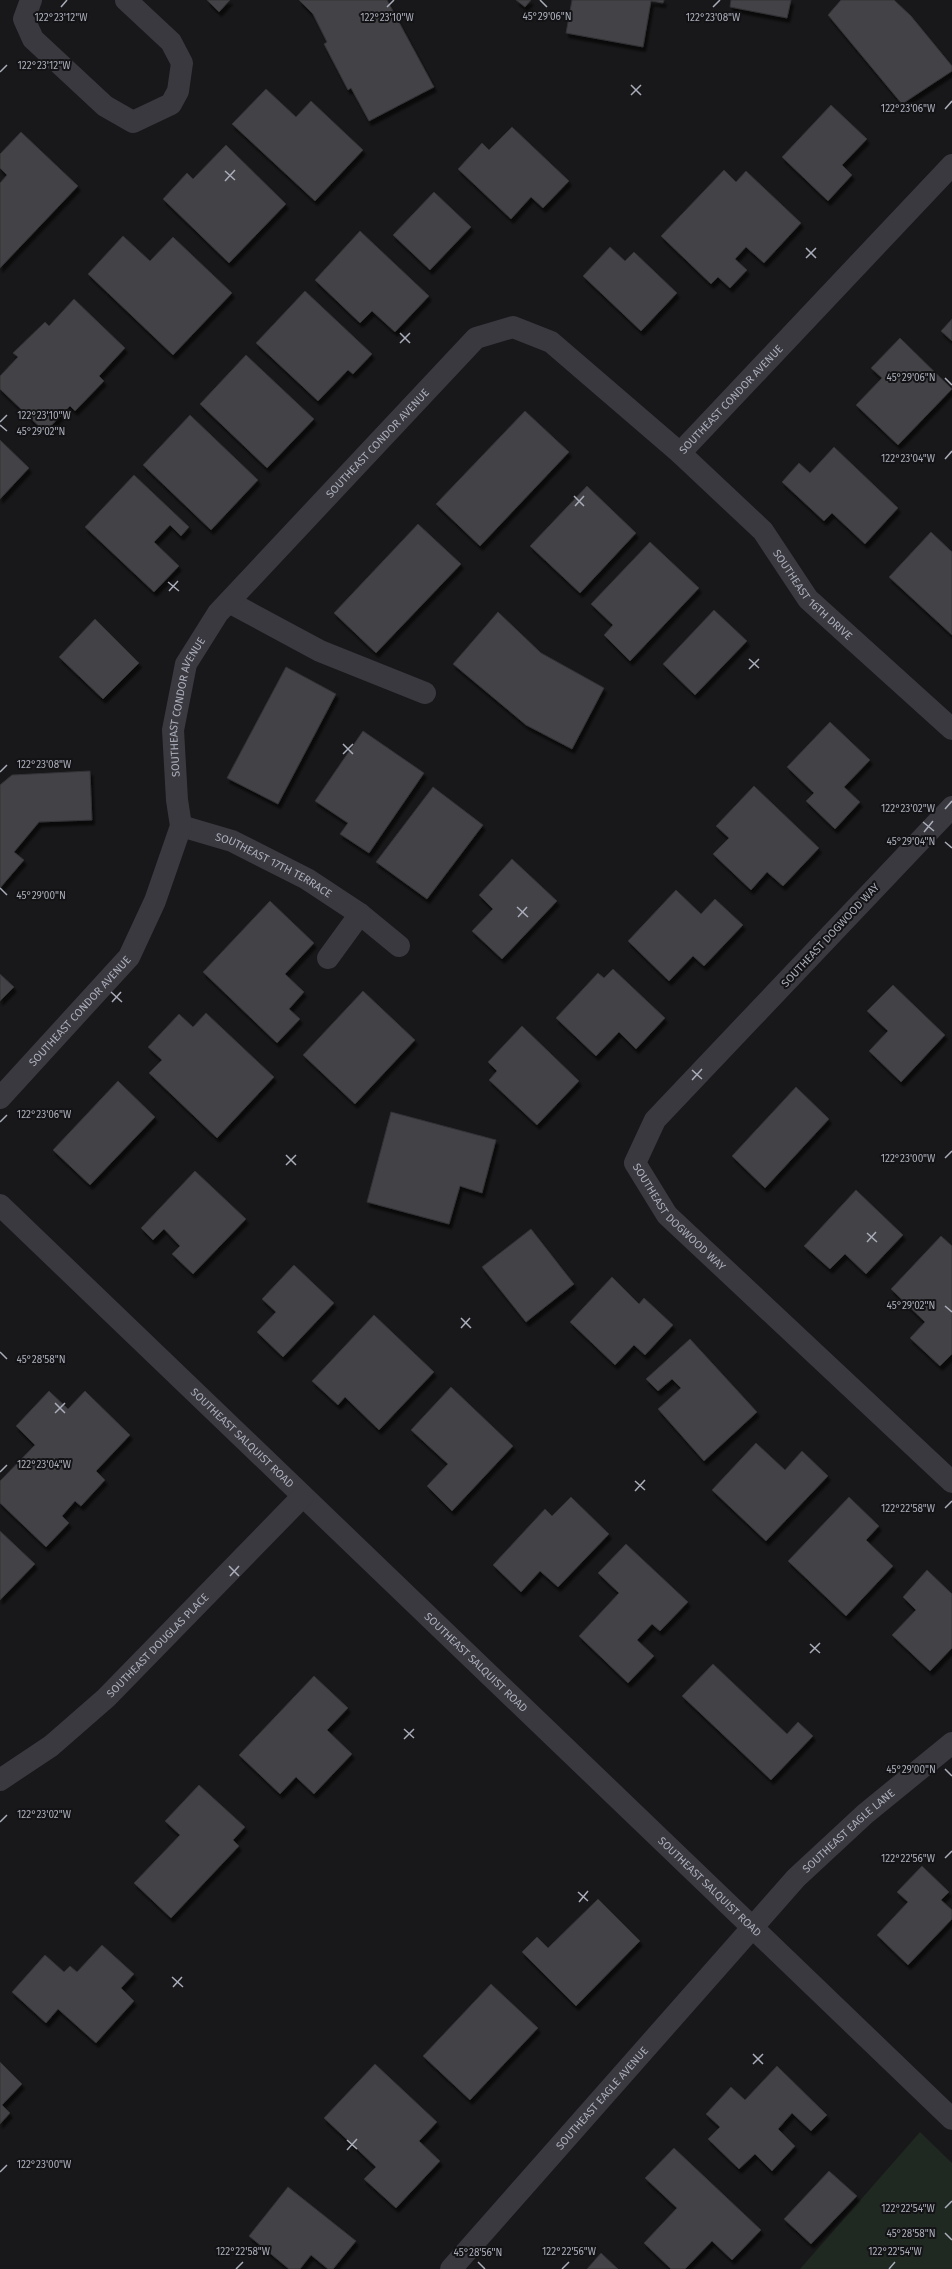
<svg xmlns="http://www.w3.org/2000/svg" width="952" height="2269" viewBox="0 0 952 2269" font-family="'Fira Sans',sans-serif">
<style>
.green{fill:#1f2821}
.building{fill:#424247;stroke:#323236;filter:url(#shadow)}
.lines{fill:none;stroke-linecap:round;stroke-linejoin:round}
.minor{stroke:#39393f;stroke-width:22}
.ticks{fill:none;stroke:#aaadba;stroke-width:1.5}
.labels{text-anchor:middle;stroke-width:4;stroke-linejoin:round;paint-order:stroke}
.street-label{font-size:11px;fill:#aaadba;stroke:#131315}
.ticks-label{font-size:10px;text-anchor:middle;fill:#aaadba;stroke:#131315;stroke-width:4;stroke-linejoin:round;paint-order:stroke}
</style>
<defs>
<filter id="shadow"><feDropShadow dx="2.5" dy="4.5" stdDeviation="1" flood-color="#0009"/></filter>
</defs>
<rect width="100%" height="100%" fill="#18181a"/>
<polygon class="green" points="920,2132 952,2163 952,2269 800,2269"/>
<g class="building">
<polygon points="207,0 230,0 219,12"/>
<polygon points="299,0 387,0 434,87 369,121 351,88 348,90 324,44 327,42 313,14"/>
<polygon points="516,0 531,0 525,7"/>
<polygon points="572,0 664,0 663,3 651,1 643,47 566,33"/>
<polygon points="731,0 791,0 787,18 730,7"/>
<polygon points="841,0 894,0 911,16 952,66 952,71 902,104 828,15"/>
<polygon points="266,89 296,117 311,101 363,150 315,201 232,124"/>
<polygon points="831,105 867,139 842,165 852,175 828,201 782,157"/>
<polygon points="512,127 569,181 543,208 531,197 511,219 458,169 482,143 489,150"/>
<polygon points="21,132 78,186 0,268 0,183 7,175 0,168 0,154"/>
<polygon points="226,145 286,204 229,263 163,199 187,173 193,179"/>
<polygon points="724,170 736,182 746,171 801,223 764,263 746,247 735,259 747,270 730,288 718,277 711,284 661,236"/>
<polygon points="434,192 471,227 430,270 393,235"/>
<polygon points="360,231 429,296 395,332 372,311 360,323 315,280"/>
<polygon points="123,236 150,261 173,237 232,293 173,355 88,274"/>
<polygon points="610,247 625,261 634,252 677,293 641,331 583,276"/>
<polygon points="305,291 372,354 353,374 348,370 318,401 256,343"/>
<polygon points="74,299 125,348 99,376 104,381 75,411 70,406 45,432 0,389 0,376 18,357 13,353 45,322 49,326"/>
<polygon points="952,319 952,341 941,331"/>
<polygon points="900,338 952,389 898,445 856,405 882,378 871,368"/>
<polygon points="246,355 314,419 267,468 200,404"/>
<polygon points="525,411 569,452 480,546 436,504"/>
<polygon points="190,415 258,480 211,530 143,465"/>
<polygon points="0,440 29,468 0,499"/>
<polygon points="834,447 898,508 865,544 832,513 824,521 782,482 799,463 810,473"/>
<polygon points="134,475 189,527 181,536 170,525 154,542 179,566 154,592 85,527"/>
<polygon points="587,486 636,533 580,593 530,546"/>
<polygon points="418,524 461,564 376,653 334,613"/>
<polygon points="931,532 952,552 952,635 889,577"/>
<polygon points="650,542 699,588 630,661 604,635 613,625 591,604"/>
<polygon points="714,610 747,641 695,695 663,664"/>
<polygon points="498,612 541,653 604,688 572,749 526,725 453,664"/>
<polygon points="95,619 139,663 103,699 59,657"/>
<polygon points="286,667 336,694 278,804 227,778"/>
<polygon points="830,722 870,760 844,787 860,802 835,829 806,801 814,793 787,767"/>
<polygon points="363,731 424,773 369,853 340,834 348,823 315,801"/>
<polygon points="90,771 92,820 39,822 14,852 24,860 0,888 0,785 12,775"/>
<polygon points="754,786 819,848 783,886 767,872 751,890 713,854 729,838 716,826"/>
<polygon points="433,787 483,825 427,899 376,862"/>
<polygon points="512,859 557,901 502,959 472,931 493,909 479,895"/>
<polygon points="676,890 701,914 715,899 743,925 704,966 693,956 669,981 628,941"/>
<polygon points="270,901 314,943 285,974 304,992 289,1009 300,1019 277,1043 203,972"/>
<polygon points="613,969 665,1018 636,1049 619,1032 596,1056 556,1018 598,973 604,978"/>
<polygon points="0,974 14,987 0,1001"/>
<polygon points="893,985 945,1035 901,1082 869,1051 888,1031 867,1011"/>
<polygon points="363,991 415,1040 355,1104 303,1055"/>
<polygon points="206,1013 274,1077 217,1138 149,1073 162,1060 148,1047 179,1014 193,1027"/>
<polygon points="522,1026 579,1081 537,1125 489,1080 497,1071 488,1062"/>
<polygon points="118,1081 155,1117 90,1185 53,1150"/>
<polygon points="796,1087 829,1119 765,1188 732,1156"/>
<polygon points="391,1112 496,1140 482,1193 460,1186 449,1224 367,1202"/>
<polygon points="195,1171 246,1219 193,1274 172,1254 180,1246 164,1229 153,1240 141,1228"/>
<polygon points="856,1190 903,1235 866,1274 845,1254 830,1269 804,1246"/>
<polygon points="531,1229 574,1284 526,1322 482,1267"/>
<polygon points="941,1236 952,1246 952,1354 940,1366 910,1338 925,1322 891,1289"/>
<polygon points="294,1265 334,1303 283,1357 257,1332 276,1312 262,1299"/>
<polygon points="612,1277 639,1304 644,1298 673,1325 645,1355 634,1345 615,1365 570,1322"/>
<polygon points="374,1315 434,1372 379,1430 345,1397 338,1405 312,1381"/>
<polygon points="690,1339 757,1412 704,1461 658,1409 681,1388 672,1379 658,1391 646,1379"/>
<polygon points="451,1387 513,1446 452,1511 427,1486 448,1464 411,1430"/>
<polygon points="49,1391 68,1409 85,1391 130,1435 96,1471 105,1480 81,1506 75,1501 62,1516 69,1523 46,1547 0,1503 0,1481 35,1445 16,1426"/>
<polygon points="756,1443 785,1470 802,1451 828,1476 766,1541 712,1490"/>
<polygon points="571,1497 609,1534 558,1587 540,1571 521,1592 493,1565 545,1509 552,1516"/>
<polygon points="849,1497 879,1526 866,1540 893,1566 846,1616 788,1561"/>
<polygon points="0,1531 35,1564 0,1600"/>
<polygon points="626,1544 688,1602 660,1631 652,1624 637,1640 654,1656 628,1683 579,1636 619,1593 598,1573"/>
<polygon points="927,1570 952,1594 952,1648 930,1671 892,1635 916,1610 903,1597"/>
<polygon points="713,1664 787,1734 798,1722 813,1736 771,1780 682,1696"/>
<polygon points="314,1676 348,1708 327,1730 352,1754 314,1794 296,1777 280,1794 239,1755"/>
<polygon points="199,1785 245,1827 233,1840 239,1846 171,1918 134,1883 180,1835 165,1821"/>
<polygon points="922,1866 949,1892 941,1900 952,1910 952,1919 908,1965 877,1935 908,1902 897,1892"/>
<polygon points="598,1899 640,1941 576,2006 522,1952 537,1937 548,1948"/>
<polygon points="102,1945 134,1974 121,1988 134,2001 96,2043 58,2009 46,2023 12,1992 45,1955 64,1972 70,1966 77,1972"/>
<polygon points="491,1984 538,2028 470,2100 423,2056"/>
<polygon points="0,2062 22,2084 2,2105 10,2113 0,2124"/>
<polygon points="375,2064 437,2122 419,2141 440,2161 396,2208 364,2179 376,2167 324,2118"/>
<polygon points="777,2066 827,2115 811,2131 792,2113 778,2129 795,2146 772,2171 755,2154 739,2169 708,2139 720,2127 706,2114 731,2087 745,2100"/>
<polygon points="674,2148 761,2230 732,2260 712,2241 685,2269 671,2269 644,2243 677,2208 645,2178"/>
<polygon points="829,2171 857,2196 811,2244 784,2219"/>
<polygon points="288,2187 356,2241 333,2269 328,2269 311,2255 300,2269 289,2269 249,2236"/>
<polygon points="601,2253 618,2269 587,2269"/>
</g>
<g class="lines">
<g class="minor">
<polyline points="31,0 24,19 33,39 105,106 133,122 171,104 178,91 182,63 171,42 126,0"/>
<path id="s1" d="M 680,453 L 952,165"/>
<polyline points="229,602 320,651 425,693"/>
<path id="s2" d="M 952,807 L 655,1120 L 635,1163 L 667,1215 L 952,1482"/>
<path id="s3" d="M 181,826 L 232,841 L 307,879 L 360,914 L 399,946"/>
<polyline points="328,958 360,914"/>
<path id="s4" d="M 0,1098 L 129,957 L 155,901 L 181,826 L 177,800 L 173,730 L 186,664 L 218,613 L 476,338 L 513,327 L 551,342 L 680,453 L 763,531 L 808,599 L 952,729"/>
<path id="s5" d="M 0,1205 L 952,2119"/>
<path id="s6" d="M 0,1780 L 51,1746 L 106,1698 L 303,1496"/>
<path id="s7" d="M 451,2269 L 796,1878 L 865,1814 L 952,1743"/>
</g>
</g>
<path class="ticks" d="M 540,0 L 547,7M 61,7 L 67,0M 387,7 L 394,0M 713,7 L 720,0M 0,72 L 7,65M 631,85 L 641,95M 631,95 L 641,85M 945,109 L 952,101M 225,171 L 235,180M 225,181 L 235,170M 806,248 L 816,258M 806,258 L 816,248M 400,333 L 410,343M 400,343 L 410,333M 945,378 L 952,385M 0,422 L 7,415M 0,425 L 7,431M 945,459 L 952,451M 574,496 L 584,506M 575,506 L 584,496M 168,582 L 179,591M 169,591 L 178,581M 749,659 L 759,668M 749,669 L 759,659M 343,744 L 353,754M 343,754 L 353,744M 0,772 L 7,765M 945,809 L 952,801M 923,822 L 934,831M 924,832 L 933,821M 945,842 L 952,848M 0,888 L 7,895M 517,907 L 528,917M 518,917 L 527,907M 111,992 L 122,1002M 112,1002 L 121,992M 692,1070 L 702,1079M 692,1080 L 702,1069M 0,1122 L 7,1115M 286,1155 L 296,1165M 945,1158 L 952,1151M 286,1165 L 296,1155M 867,1233 L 877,1242M 867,1242 L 876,1232M 945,1306 L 952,1312M 461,1318 L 471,1328M 461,1328 L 470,1318M 0,1352 L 7,1359M 55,1403 L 65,1413M 55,1413 L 65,1403M 0,1472 L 7,1465M 635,1481 L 645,1490M 635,1491 L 645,1480M 945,1508 L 952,1501M 229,1566 L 239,1576M 230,1576 L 239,1566M 810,1644 L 820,1653M 810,1653 L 820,1643M 404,1729 L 414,1738M 404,1739 L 414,1729M 945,1769 L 952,1776M 0,1822 L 7,1815M 945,1858 L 952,1851M 578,1892 L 588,1901M 579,1902 L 588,1891M 172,1977 L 183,1987M 173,1987 L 182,1977M 753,2054 L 763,2064M 753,2064 L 763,2054M 347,2140 L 357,2149M 347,2150 L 357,2139M 0,2172 L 7,2165M 945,2208 L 952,2201M 945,2233 L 952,2240M 478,2262 L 485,2269M 236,2269 L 243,2262M 562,2269 L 569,2262M 889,2269 L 895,2262"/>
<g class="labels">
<g class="street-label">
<text dy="4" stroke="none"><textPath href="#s1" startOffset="74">SOUTHEAST CONDOR AVENUE</textPath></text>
<text dy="4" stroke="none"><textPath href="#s4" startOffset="789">SOUTHEAST CONDOR AVENUE</textPath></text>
<text dy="4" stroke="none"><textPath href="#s4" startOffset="1378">SOUTHEAST 16TH DRIVE</textPath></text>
<text dy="4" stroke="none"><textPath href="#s4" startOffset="454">SOUTHEAST CONDOR AVENUE</textPath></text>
<text dy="4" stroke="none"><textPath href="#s3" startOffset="101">SOUTHEAST 17TH TERRACE</textPath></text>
<text transform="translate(830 935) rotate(-47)" y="4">SOUTHEAST DOGWOOD WAY</text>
<text dy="4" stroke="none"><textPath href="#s4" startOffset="118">SOUTHEAST CONDOR AVENUE</textPath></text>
<text dy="4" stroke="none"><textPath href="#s2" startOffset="549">SOUTHEAST DOGWOOD WAY</textPath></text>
<text dy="4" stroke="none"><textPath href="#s5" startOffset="336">SOUTHEAST SALQUIST ROAD</textPath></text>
<text dy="4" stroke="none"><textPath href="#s6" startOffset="208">SOUTHEAST DOUGLAS PLACE</textPath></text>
<text dy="4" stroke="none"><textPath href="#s5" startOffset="660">SOUTHEAST SALQUIST ROAD</textPath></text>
<text dy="4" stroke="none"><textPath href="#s7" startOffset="592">SOUTHEAST EAGLE LANE</textPath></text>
<text dy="4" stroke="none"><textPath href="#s5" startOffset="984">SOUTHEAST SALQUIST ROAD</textPath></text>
<text dy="4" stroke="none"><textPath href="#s7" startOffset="228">SOUTHEAST EAGLE AVENUE</textPath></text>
</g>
</g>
<g class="ticks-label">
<text x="547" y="20">45°29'06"N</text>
<text x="61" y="21">122°23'12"W</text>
<text x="387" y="21">122°23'10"W</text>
<text x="713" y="21">122°23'08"W</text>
<text x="44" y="69">122°23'12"W</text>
<text x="908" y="112">122°23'06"W</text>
<text x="911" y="381">45°29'06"N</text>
<text x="44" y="419">122°23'10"W</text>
<text x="41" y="435">45°29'02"N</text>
<text x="908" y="462">122°23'04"W</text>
<text x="44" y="768">122°23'08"W</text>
<text x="908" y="812">122°23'02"W</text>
<text x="911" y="845">45°29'04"N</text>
<text x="41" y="899">45°29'00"N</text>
<text x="44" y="1118">122°23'06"W</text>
<text x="908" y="1162">122°23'00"W</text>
<text x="911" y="1309">45°29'02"N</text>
<text x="41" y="1363">45°28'58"N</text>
<text x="44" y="1468">122°23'04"W</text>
<text x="908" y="1512">122°22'58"W</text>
<text x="911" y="1773">45°29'00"N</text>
<text x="44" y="1818">122°23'02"W</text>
<text x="908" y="1862">122°22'56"W</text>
<text x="44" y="2168">122°23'00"W</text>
<text x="908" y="2212">122°22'54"W</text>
<text x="911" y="2237">45°28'58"N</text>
<text x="243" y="2255">122°22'58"W</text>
<text x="569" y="2255">122°22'56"W</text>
<text x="895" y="2255">122°22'54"W</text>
<text x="478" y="2256">45°28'56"N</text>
</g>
</svg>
